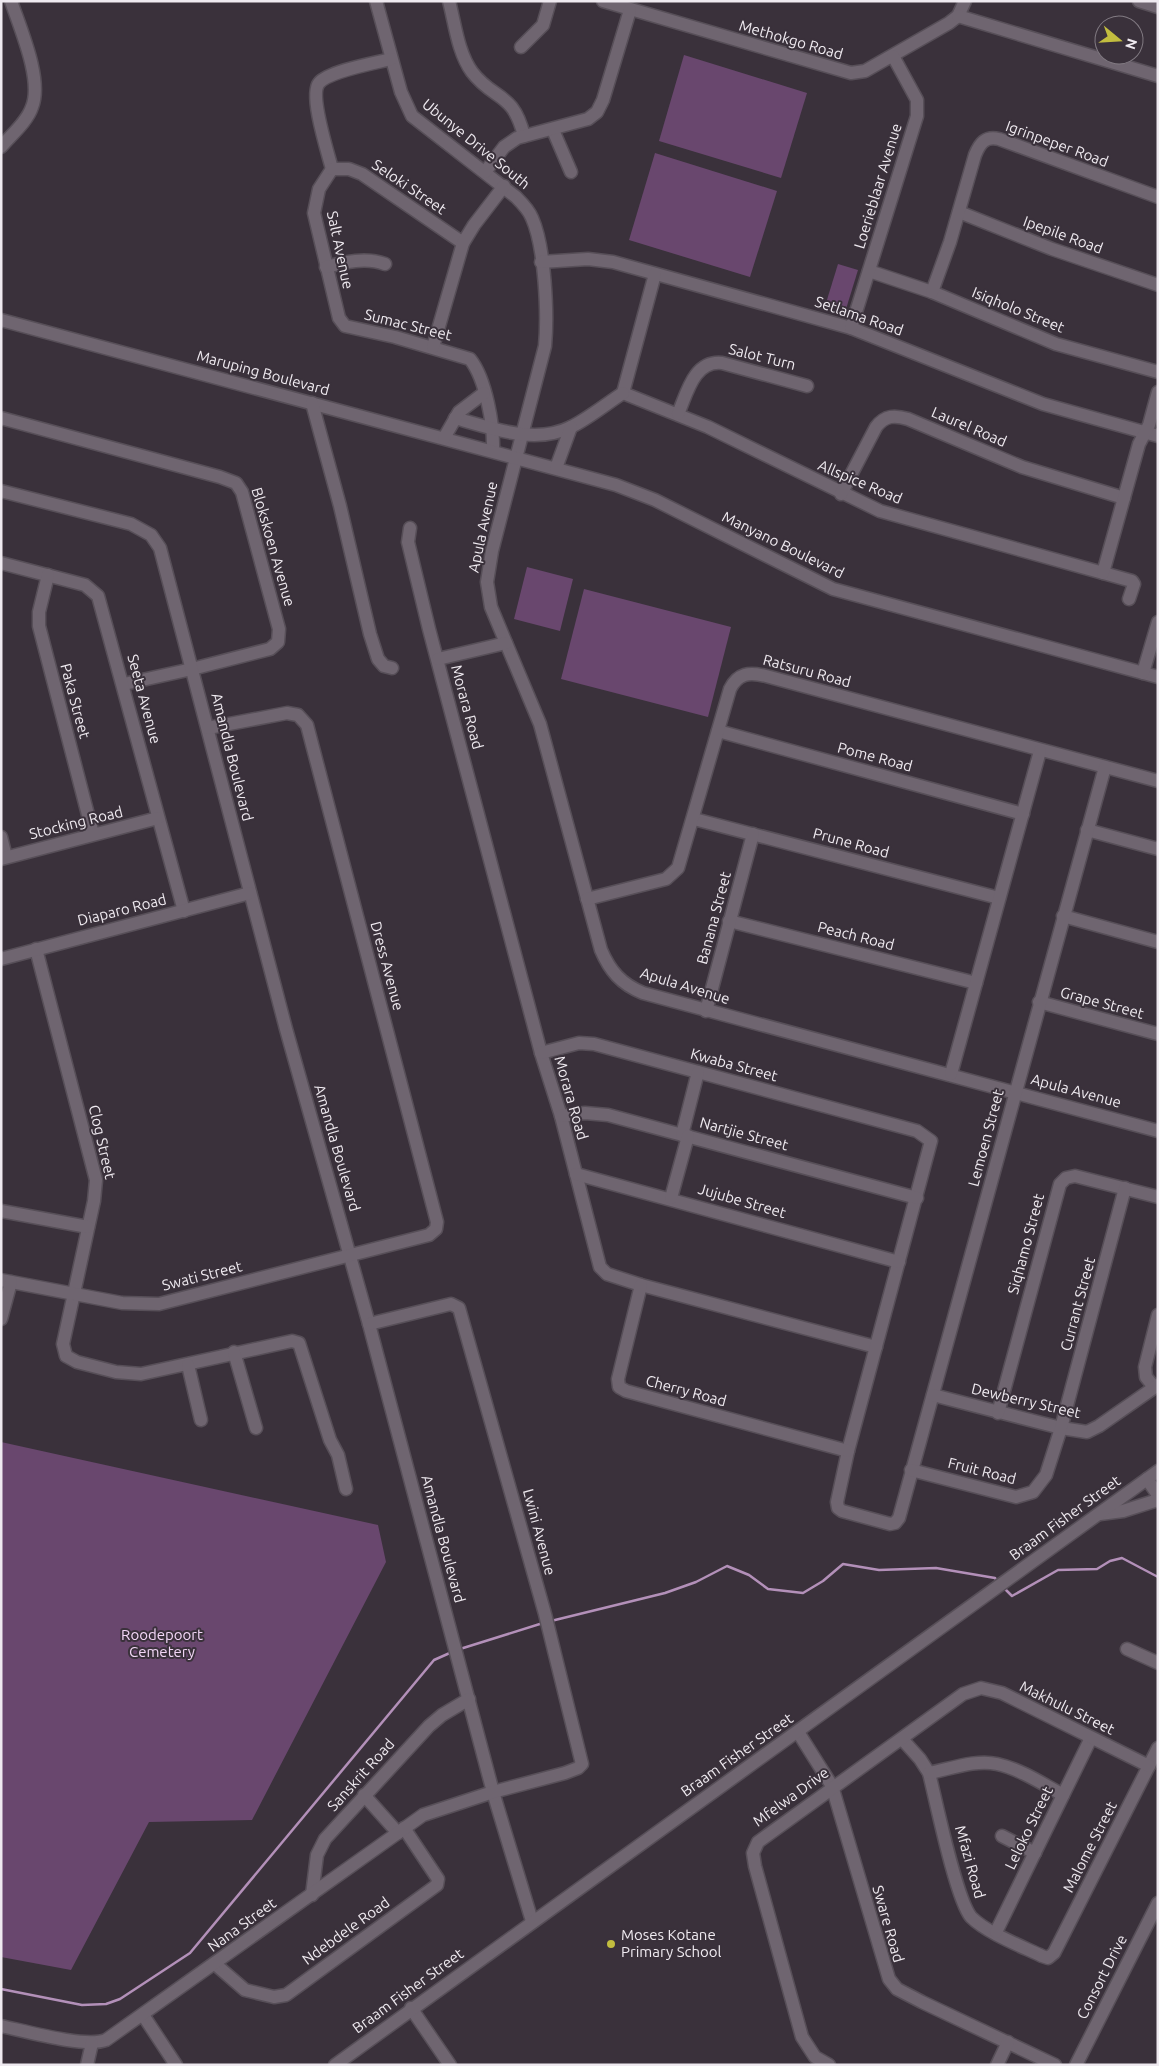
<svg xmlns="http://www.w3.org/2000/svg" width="1159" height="2066" viewBox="0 0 1159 2066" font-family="Ubuntu,sans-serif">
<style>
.green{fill:#69476e}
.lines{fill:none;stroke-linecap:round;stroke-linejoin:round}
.stream{stroke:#b390b9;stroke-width:2.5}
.minor-casing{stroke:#574f58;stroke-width:15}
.minor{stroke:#6f6570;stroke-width:12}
.poi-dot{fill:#c2bd3f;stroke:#3a313b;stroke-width:2}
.labels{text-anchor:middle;stroke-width:4;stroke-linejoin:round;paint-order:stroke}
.street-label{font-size:15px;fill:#efeaf0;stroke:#3a313b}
.park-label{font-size:15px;fill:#f2d6f6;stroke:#3a313b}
.poi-label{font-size:15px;fill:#efeaf0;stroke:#3a313b;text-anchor:start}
</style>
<rect width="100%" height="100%" fill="#3a313b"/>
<g class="green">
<polygon points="684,55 807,93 781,178 659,141"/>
<polygon points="655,153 777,191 750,277 629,240"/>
<polygon points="838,264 858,270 846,309 826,303"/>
<polygon points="527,567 573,579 560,631 514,619"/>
<polygon points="584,589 731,627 708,717 561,679"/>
<polygon points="1,1442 378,1525 386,1562 252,1820 149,1822 71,1970 1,1957"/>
</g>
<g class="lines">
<g class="stream">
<polyline points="1003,1587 1012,1596 1058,1570 1097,1569 1110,1561 1122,1558 1158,1577"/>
<polyline points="551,1621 665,1593 696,1582 727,1566 749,1575 768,1589 803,1593 823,1581 843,1564 879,1570 936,1568 995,1578 997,1581"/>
<polyline points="460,1649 543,1623"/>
<polyline points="1,1989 82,2005 106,2004 120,1999 190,1953 434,1660 452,1652"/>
</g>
<defs>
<g id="minor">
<path d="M 376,1 L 401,92 L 412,116 L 516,197 C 522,203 529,210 532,218 C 545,247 548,314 545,346 L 492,551 L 487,582 L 491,607 L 540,724 L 601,950 C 610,971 621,984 643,993 L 1158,1131"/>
<path d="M 449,1 C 455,24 458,53 472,72 C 494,101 513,91 524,136"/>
<polyline points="603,1 851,73 865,71 949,23 958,16 965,1"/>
<polyline points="1139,1 1158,7"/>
<polyline points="958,16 1158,76"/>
<polyline points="521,47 543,25 550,1"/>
<polyline points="553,130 571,172"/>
<path d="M 1,147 C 11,135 27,122 32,107 C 43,80 20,28 11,1"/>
<path d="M 332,169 L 319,189 L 314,213 L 339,318 L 345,326 L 395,337 L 470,359 C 486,379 494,426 493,451"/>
<path d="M 332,169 C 328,153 309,95 319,83 C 329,71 375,63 391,59"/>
<polyline points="332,169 349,169 362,174 463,243"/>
<polyline points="485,172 504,147 517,138 588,119 597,112 603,100 630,10"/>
<polyline points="959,212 1052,249 1158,285"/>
<polyline points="541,262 588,259 613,262 851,328 1043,404 1158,436"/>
<path d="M 326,267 C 345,262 366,257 385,264"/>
<polyline points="869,271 932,292 1056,344 1158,372"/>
<path d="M 932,292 L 950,242 L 975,155 C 980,143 985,136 999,139 L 1158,197"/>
<polyline points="1,320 616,485 655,500 833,589 1158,677"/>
<polyline points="851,328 917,116 917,100 893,56"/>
<polyline points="433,347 463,243 474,225 504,186"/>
<polyline points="623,393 708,427 880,511 1132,581 1134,584 1129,599"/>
<polyline points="623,393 655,274"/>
<polyline points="312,403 340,506 370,634 378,659 384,666 392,668"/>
<path d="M 678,414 C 687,393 694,360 722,363 L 807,386"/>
<polyline points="1,418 220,477 236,483 242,492 279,629 278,642 270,649 192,669 124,684"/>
<path d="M 455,418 C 491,428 535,445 571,427 C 589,418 606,404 623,393"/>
<polyline points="444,438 459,412 484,393"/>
<polyline points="556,468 571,427"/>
<polyline points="1,491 131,524 151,535 160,548 286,1029 369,1324 493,1792 532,1921"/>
<path d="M 841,494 L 876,427 C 885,415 895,415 908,419 L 1022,467 L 1124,498"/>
<polyline points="410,528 408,542 429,629 541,1053 561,1116 600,1267 607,1274 641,1285 876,1347"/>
<polyline points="1,563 85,585 98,596 184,911"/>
<polyline points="1103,573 1139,444 1149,425 1158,392"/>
<polyline points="48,575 39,612 39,626 93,834"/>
<polyline points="438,659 506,643"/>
<polyline points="1143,673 1158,622"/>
<polyline points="718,731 1023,814"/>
<polyline points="694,819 999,898"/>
<polyline points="1087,830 1158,849"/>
<polyline points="1,837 6,857"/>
<polyline points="1,859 158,818"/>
<path d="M 587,899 L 666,879 L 678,868 L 730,689 C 738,673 749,672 766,676 L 1158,781"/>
<polyline points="1063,916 1158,942"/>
<polyline points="729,921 976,983"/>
<polyline points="36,949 96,1180 94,1201 63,1344 66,1356 77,1362 116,1372 141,1374 292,1341 299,1343 330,1440 338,1455 346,1489"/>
<polyline points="1,959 250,893"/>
<polyline points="1039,1002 1158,1034"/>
<polyline points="706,1011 753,834"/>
<polyline points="541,1053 579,1043 594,1044 917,1131 931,1141 848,1451 837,1502 838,1508 842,1511 890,1524 895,1523 899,1518 1105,767"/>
<polyline points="951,1074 1040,751"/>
<polyline points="561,1116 585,1113 608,1115 917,1198"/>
<polyline points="682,1135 698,1072"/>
<polyline points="576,1174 899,1262"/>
<polyline points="671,1198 688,1136"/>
<polyline points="1,1211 88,1227"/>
<polyline points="1,1280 122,1303 159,1304 429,1235 436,1229 437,1222 307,725 298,715 287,713 208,728"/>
<polyline points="641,1285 618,1379 619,1387 626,1391 848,1451"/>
<polyline points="1,1319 11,1282"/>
<polyline points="234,1352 256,1428"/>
<polyline points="188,1365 201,1420"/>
<polyline points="1154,1387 1146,1377 1145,1367 1158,1315"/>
<polyline points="933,1395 1061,1428 1087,1432 1099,1426 1158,1385"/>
<polyline points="998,1413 1060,1184 1066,1178 1075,1176 1158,1197"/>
<polyline points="911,1470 1016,1497 1033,1492 1046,1475 1061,1428 1125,1188"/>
<polyline points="1147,1479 1158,1495"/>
<polyline points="1100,1514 1123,1511 1158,1500"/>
<polyline points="1127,1649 1158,1663"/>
<polyline points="798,1732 832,1786 889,1979 897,1989 922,2002 1055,2065"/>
<path d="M 902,1739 L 920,1759 L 929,1773 C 936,1801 956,1899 971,1917 C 987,1933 1021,1946 1042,1956 L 1048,1958 L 1054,1953 L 1158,1748"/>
<path d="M 929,1773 C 950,1769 976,1759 997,1764 C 1020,1769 1043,1784 1063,1795"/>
<polyline points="364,1795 398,1833"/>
<polyline points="1002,1836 1035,1853"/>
<polyline points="312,1895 317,1855 325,1839 429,1726 442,1715 469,1699"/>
<polyline points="996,1932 1091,1738"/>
<polyline points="215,1964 245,1990 274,1997 286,1995 437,1885 438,1879 404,1828"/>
<polyline points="411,2008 450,2065"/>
<polyline points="143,2015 176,2065"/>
<path d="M 1,2026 C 25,2031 85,2048 106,2040 L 423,1815 L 493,1792 L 565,1773 L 578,1768 L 582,1764 L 545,1614 L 459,1308 L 451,1304 L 369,1324"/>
<polyline points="87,2065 92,2043"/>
<polyline points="335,2065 1158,1471"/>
<polyline points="829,2065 815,2057 802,2037 755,1866 753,1853 758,1842 963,1694 981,1688 1002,1693 1149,1766"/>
<polyline points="997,2065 1008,2042"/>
<polyline points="1076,2065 1158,1903"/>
</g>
</defs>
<use href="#minor" class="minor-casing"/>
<use href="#minor" class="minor"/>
</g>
<circle class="poi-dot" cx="611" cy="1944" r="5"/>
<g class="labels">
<g class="street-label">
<text transform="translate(791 40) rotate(16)" y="5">Methokgo Road</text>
<text transform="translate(476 144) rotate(39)" y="5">Ubunye Drive South</text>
<text transform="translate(1057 144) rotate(20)" y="5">Igrinpeper Road</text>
<text transform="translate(878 186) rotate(-73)" y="5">Loerieblaar Avenue</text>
<text transform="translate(409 187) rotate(34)" y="5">Seloki Street</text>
<text transform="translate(1063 235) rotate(20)" y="5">Ipepile Road</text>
<text transform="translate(340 250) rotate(78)" y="5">Salt Avenue</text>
<text transform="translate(1018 310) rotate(22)" y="5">Isiqholo Street</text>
<text transform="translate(859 316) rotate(19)" y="5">Setlama Road</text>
<text transform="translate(408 325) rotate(14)" y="5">Sumac Street</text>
<text transform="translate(762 357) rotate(14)" y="5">Salot Turn</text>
<text transform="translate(263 373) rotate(15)" y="5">Maruping Boulevard</text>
<text transform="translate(969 427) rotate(23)" y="5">Laurel Road</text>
<text transform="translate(860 482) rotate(23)" y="5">Allspice Road</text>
<text transform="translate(483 527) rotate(-78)" y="5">Apula Avenue</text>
<text transform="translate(783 545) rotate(26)" y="5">Manyano Boulevard</text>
<text transform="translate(273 547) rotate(74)" y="5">Blokskoen Avenue</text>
<text transform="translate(807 671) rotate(15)" y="5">Ratsuru Road</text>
<text transform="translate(144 699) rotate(75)" y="5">Seeta Avenue</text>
<text transform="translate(75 701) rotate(75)" y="5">Paka Street</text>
<text transform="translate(467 707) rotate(75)" y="5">Morara Road</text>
<text transform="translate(232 757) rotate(76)" y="5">Amandla Boulevard</text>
<text transform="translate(875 757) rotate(15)" y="5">Pome Road</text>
<text transform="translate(76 823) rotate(-14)" y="5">Stocking Road</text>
<text transform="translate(851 843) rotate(15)" y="5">Prune Road</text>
<text transform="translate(122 910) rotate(-14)" y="5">Diaparo Road</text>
<text transform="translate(714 918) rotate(-75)" y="5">Banana Street</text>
<text transform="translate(856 936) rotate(14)" y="5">Peach Road</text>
<text transform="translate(387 966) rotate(75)" y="5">Dress Avenue</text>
<text transform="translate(685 986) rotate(17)" y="5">Apula Avenue</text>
<text transform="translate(1102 1003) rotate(15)" y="5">Grape Street</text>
<text transform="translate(734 1065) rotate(15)" y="5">Kwaba Street</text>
<text transform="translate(1076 1091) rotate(15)" y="5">Apula Avenue</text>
<text transform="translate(571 1098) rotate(74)" y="5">Morara Road</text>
<text transform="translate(744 1134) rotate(15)" y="5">Nartjie Street</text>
<text transform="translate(986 1138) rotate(-75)" y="5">Lemoen Street</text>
<text transform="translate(102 1142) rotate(77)" y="5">Clog Street</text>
<text transform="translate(337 1148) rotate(74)" y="5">Amandla Boulevard</text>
<text transform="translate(742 1201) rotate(16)" y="5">Jujube Street</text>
<text transform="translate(1026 1244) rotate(-75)" y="5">Siqhamo Street</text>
<text transform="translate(202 1276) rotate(-14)" y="5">Swati Street</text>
<text transform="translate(1078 1304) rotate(-75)" y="5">Currant Street</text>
<text transform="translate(686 1391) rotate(15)" y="5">Cherry Road</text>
<text transform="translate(1026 1401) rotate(13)" y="5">Dewberry Street</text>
<text transform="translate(982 1471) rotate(14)" y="5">Fruit Road</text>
<text transform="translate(1065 1518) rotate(-36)" y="5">Braam Fisher Street</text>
<text transform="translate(539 1532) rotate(75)" y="5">Lwini Avenue</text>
<text transform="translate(443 1539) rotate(75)" y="5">Amandla Boulevard</text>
<text transform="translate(1067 1708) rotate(26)" y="5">Makhulu Street</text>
<text transform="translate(737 1755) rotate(-35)" y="5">Braam Fisher Street</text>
<text transform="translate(361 1775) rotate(-48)" y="5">Sanskrit Road</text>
<text transform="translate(791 1797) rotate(-36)" y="5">Mfelwa Drive</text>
<text transform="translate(1029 1828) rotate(-64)" y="5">Leloko Street</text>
<text transform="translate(1090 1847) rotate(-63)" y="5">Malome Street</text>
<text transform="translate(970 1862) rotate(74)" y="5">Mfazi Road</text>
<text transform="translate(888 1924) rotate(74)" y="5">Sware Road</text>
<text transform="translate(242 1925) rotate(-36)" y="5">Nana Street</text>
<text transform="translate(346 1931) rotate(-36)" y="5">Ndebdele Road</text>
<text transform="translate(1102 1977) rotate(-63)" y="5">Consort Drive</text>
<text transform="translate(408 1991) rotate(-36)" y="5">Braam Fisher Street</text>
</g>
<g class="park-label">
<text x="162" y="1640">Roodepoort<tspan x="162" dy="17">Cemetery</tspan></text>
</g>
<g class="poi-label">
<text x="621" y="1940">Moses Kotane<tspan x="621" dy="17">Primary School</tspan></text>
</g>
</g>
<rect width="1159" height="2066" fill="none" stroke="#efeaf0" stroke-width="5"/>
<g transform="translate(1119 40) rotate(108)"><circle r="24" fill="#3a313b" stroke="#827b83"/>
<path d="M0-4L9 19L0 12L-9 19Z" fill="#c2bd3f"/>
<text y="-8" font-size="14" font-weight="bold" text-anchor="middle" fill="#efeaf0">N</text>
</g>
</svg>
